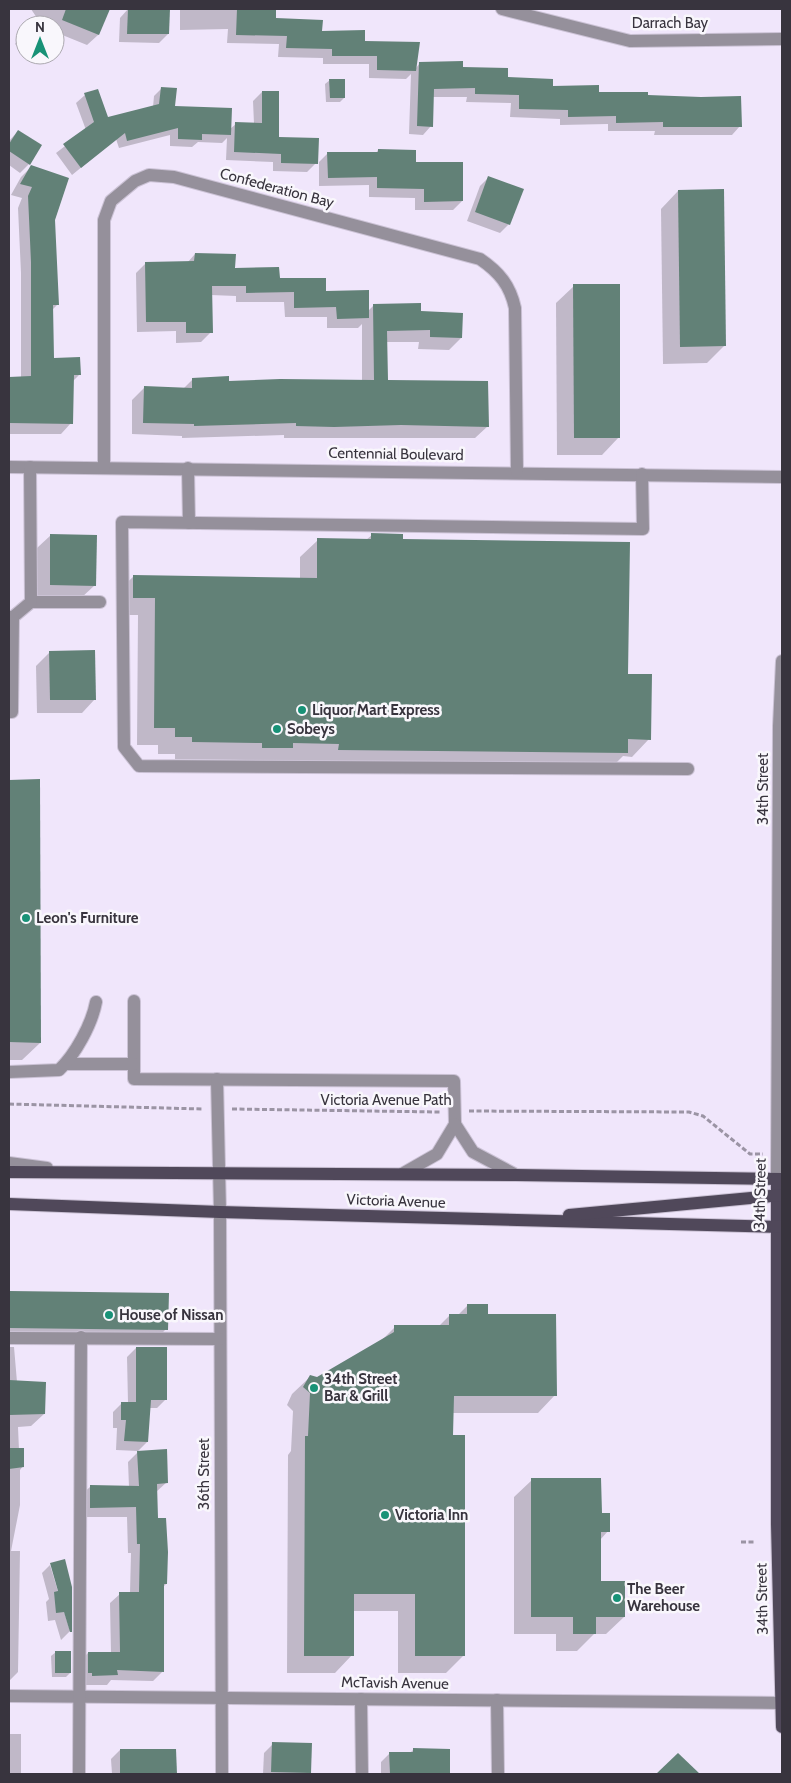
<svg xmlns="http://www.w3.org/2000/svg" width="791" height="1783" viewBox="0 0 791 1783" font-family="Cabin,sans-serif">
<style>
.shadow{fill:#0003}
.building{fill:#628177}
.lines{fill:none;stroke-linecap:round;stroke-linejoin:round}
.minor-casing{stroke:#cbc2d5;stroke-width:14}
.major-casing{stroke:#cbc2d5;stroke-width:14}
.path{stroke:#9b94a4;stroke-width:3;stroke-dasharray:5 2.5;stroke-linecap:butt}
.minor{stroke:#95909b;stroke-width:12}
.major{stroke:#50485a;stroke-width:12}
.poi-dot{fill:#189277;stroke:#f9f7fc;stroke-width:2}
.labels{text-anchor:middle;stroke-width:5;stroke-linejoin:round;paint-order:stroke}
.street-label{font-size:15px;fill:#38343e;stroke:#f9f7fc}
.poi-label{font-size:15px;font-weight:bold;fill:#38343e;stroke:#f9f7fc;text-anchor:start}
</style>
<rect width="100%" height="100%" fill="#f0e6fb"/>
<g class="shadow">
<polygon points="31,9 108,9 98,35 87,45 55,32 55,25 31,25 37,18"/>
<polygon points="128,9 168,34 159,43 119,42 120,18"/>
<polygon points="180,9 275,9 274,20 364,42 416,68 420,63 462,68 552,87 597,93 647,96 740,126 732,135 654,135 655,131 608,131 608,124 560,125 560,119 510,117 511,103 466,102 467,97 432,97 431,126 423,135 409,134 411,74 406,79 369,78 369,64 323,64 323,58 278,57 279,44 227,43 228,29 180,30"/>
<polygon points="25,32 25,53 15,44"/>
<polygon points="330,80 344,98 340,102 326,102 325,84"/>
<polygon points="162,88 174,107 230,129 236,124 254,124 253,101 262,92 278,138 316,163 307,172 273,171 273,162 226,160 227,138 222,143 198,142 192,147 170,146 170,135 119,148 116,139 72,175 56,153 86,130 76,103 85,95 107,118 153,107 154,96"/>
<polygon points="18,131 29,164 20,173 9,165 9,141"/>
<polygon points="378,150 415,163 462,201 453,210 415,210 415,198 369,197 369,185 319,186 319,162 328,153 376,153"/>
<polygon points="32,166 53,220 57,305 52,310 52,359 79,375 72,382 71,423 61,434 9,434 9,378 21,378 21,273 18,208 22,198 11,195 21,177"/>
<polygon points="489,177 509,224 500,233 467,221 480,186"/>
<polygon points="678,191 725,345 707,363 663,364 661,209"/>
<polygon points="195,254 234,269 325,292 368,311 374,305 420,313 461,338 449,350 418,349 419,342 386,342 387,381 488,426 475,438 284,438 284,435 182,438 182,436 132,434 132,400 145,387 183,389 193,379 228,383 362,381 362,324 358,328 327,328 327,317 285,317 284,302 236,302 236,296 211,295 211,332 201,342 176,343 176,331 137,332 136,273 146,263 187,263"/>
<polygon points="574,286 619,437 602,455 557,455 556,303"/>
<polygon points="51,535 95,585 81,598 37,597 37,548"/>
<polygon points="372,535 402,541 627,675 649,739 632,757 623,756 609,770 321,768 322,761 279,760 274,765 245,765 245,760 175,759 175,754 158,754 158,745 137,745 138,615 116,615 116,593 134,576 300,579 300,557 318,540 366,540"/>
<polygon points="50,652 95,699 82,713 37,713 36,666"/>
<polygon points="39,780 40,1043 22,1060 9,1060 9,781"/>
<polygon points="9,1293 167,1295 165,1330 153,1343 9,1341"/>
<polygon points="468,1305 487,1315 555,1395 538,1413 452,1413 464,1655 446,1673 398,1673 398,1611 353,1611 352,1655 335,1673 287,1673 288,1455 291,1451 293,1411 287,1405 292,1394 310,1377 317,1378 379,1343 395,1327 438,1327 450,1315 458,1315"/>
<polygon points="9,1347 14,1347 17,1382 44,1414 31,1426 18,1427 19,1450 23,1466 20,1470 20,1505 11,1551 20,1551 18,1672 9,1681"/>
<polygon points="136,1348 166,1399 157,1408 149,1408 147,1442 138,1451 116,1450 117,1428 113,1428 113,1412 122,1403 128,1403 127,1357"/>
<polygon points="138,1452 167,1482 156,1492 156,1520 166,1584 163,1587 163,1671 153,1681 111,1680 107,1685 83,1685 78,1663 88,1653 111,1653 110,1603 120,1594 130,1593 131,1553 128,1553 127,1517 81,1517 80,1496 90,1487 129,1487 128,1462"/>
<polygon points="532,1480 600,1514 608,1531 600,1540 600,1582 624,1617 606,1634 594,1634 577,1651 556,1651 556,1634 514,1634 514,1497"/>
<polygon points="50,1565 70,1631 61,1640 55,1620 48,1621 46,1602 49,1599 42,1573"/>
<polygon points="56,1652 70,1673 66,1677 52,1677 51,1656"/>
<rect x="9" y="1734" width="12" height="40"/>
<polygon points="273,1744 309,1773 263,1774 264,1753"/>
<polygon points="414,1749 449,1774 381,1774 381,1762 390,1753 410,1753"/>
<polygon points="120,1750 175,1751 175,1774 112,1774 111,1759"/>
</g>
<g class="building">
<polygon points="66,9 110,9 99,35 62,20"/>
<polygon points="128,9 170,9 169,34 127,34"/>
<polygon points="237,9 276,9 276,18 323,20 322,31 365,30 365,41 420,42 416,71 377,70 377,56 332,56 332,49 286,48 287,36 236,35"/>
<polygon points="463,61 463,67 508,68 508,77 553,79 553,86 599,85 599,92 648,92 648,95 701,97 741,96 742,127 663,127 663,122 616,123 616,116 568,117 568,110 519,109 519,95 475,94 475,88 434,89 433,127 417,126 419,62"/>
<polygon points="329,79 345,79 345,98 330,98"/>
<polygon points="161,87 177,88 175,106 232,108 231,135 202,134 202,140 178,139 178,128 127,141 125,133 81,168 63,144 94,122 84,93 98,89 108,117 159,104"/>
<polygon points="262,91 279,91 279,137 319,138 318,164 281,163 281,154 234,152 235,122 262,123"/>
<polygon points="18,130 42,145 30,165 9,151 9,144"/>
<polygon points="378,149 416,150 416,162 463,162 463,201 424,202 424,189 377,188 377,177 328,178 327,152 378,152"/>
<polygon points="31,165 69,178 55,220 59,305 53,305 54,358 80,357 81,375 74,375 73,424 9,423 9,377 31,376 31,262 28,196 32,187 20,184"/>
<polygon points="488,176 524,189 510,225 475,212"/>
<polygon points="724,189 726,346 680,347 678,190"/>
<polygon points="195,253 236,254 235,268 279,267 280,278 326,278 326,291 369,290 369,318 337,319 336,307 294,308 294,292 246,293 246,286 212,286 213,333 186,333 186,322 146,322 145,262 194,261"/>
<polygon points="573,284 620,284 620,438 574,438"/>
<polygon points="421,303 421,311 463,313 462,338 430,337 430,330 387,331 388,380 488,381 489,427 401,425 334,427 296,426 296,423 194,426 194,424 143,423 144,386 192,388 192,378 229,376 229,381 280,379 374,380 373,304"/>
<polygon points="371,533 403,534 403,539 630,542 628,674 652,674 651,740 628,739 628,753 338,750 339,744 293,743 293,748 262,748 262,743 192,742 192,737 175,737 175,728 154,728 155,598 133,598 133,575 317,578 317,538 371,539"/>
<polygon points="50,534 97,535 96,586 50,585"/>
<polygon points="95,650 96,700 50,700 49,651"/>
<polygon points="40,779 41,1043 9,1042 9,780"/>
<polygon points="9,1291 169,1293 168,1330 9,1328"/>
<polygon points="467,1304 488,1304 488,1314 556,1314 557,1396 454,1396 453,1435 465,1435 465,1656 415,1656 415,1594 354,1594 354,1656 304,1656 305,1436 308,1436 310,1393 303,1387 310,1375 317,1377 394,1332 394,1325 449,1325 449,1314 467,1314"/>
<polygon points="136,1347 167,1347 167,1400 151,1400 148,1442 124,1441 126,1420 121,1420 121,1402 136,1402"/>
<polygon points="9,1380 46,1382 45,1414 9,1415"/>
<polygon points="9,1448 24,1448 24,1467 9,1469"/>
<polygon points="167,1449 168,1483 157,1484 158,1518 166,1518 168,1552 167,1584 164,1584 164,1672 117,1670 118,1675 92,1676 92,1673 88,1673 88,1652 120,1652 119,1592 139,1592 140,1544 137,1544 136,1507 90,1508 90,1485 139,1486 137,1451"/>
<polygon points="531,1478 601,1478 602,1513 610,1513 610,1532 601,1532 601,1581 625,1581 625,1617 596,1617 596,1634 573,1634 573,1617 531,1617"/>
<polygon points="65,1559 72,1587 72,1632 70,1632 64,1612 56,1613 54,1592 58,1591 50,1563"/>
<rect x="55" y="1651" width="16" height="22"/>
<polygon points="272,1742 312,1743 311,1773 271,1772"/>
<polygon points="413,1748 450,1749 450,1774 390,1774 389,1752 413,1752"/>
<polygon points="120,1749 176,1749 177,1774 120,1774"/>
<polygon points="678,1753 700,1774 656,1774"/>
</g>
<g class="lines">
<defs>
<g id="minor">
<polyline points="502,9 630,41 782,39"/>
<polyline points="9,467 782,477"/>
<path d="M 104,467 L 104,220 L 111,201 L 135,181 L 149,175 L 174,177 L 480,259 C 499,272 510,285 515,308 L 517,472"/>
<polyline points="188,468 189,523"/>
<polyline points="642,474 643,529 122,522 124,747 139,766 688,769"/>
<polyline points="31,602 100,602"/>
<polyline points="9,617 13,617 31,602 30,467"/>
<polyline points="9,712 12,712 13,617"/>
<polyline points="134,1001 134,1079 454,1081 455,1124 437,1154 402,1174"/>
<polyline points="65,1064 134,1064"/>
<path d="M 9,1072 L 59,1070 C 75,1055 92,1024 96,1002"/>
<polyline points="217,1079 220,1212 222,1774"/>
<polyline points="455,1124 473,1152 516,1175"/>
<polyline points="9,1163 47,1168"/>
<polyline points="777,1179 779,726 782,661"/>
<polyline points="9,1338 220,1339"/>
<polyline points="9,1696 782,1703"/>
<polyline points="361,1699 362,1774"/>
<polyline points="497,1700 498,1774"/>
<polyline points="79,1774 81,1337"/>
</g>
<g id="major">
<polyline points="9,1172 516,1175 782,1179"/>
<polyline points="777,1179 777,1524 782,1727"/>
<polyline points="9,1204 220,1212 782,1227"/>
<polyline points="569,1215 782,1195"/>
</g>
</defs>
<use href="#minor" class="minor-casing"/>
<use href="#major" class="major-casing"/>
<g class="path">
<polyline points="9,1104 203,1109"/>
<polyline points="232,1109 440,1112"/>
<polyline points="469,1111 689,1112 703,1116 750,1154 763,1154"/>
<polyline points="741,1542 755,1542"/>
</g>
<use href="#minor" class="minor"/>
<use href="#major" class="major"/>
</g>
<g class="poi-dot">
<circle cx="302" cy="710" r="5"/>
<circle cx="277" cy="729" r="5"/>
<circle cx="26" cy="918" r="5"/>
<circle cx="109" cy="1315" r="5"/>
<circle cx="314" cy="1388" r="5"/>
<circle cx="385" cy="1515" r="5"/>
<circle cx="617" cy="1598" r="5"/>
</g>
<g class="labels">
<g class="street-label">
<text x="670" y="28">Darrach Bay</text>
<text transform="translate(277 188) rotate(15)" y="5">Confederation Bay</text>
<text transform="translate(396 454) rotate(1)" y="5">Centennial Boulevard</text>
<text transform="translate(763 789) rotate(-90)" y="5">34th Street</text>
<text x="386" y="1105">Victoria Avenue Path</text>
<text transform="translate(760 1194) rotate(-89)" y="5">34th Street</text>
<text transform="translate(396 1201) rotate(2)" y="5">Victoria Avenue</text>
<text transform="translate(204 1474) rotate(-90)" y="5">36th Street</text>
<text transform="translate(762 1599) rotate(-91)" y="5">34th Street</text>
<text transform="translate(395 1683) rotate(1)" y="5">McTavish Avenue</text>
</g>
<g class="poi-label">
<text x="312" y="715">Liquor Mart Express</text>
<text x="287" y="734">Sobeys</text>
<text x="36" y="923">Leon's Furniture</text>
<text x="119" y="1320">House of Nissan</text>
<text x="324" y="1384">34th Street<tspan x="324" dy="17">Bar &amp; Grill</tspan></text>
<text x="395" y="1520">Victoria Inn</text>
<text x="627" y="1594">The Beer<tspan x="627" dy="17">Warehouse</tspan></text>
</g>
</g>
<rect width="791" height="1783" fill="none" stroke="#38343e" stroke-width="20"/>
<g transform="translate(40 40)"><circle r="24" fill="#f9f7fc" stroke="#aca9b0"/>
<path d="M0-4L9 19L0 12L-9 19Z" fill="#189277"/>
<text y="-8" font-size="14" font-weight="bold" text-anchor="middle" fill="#38343e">N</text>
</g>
</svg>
